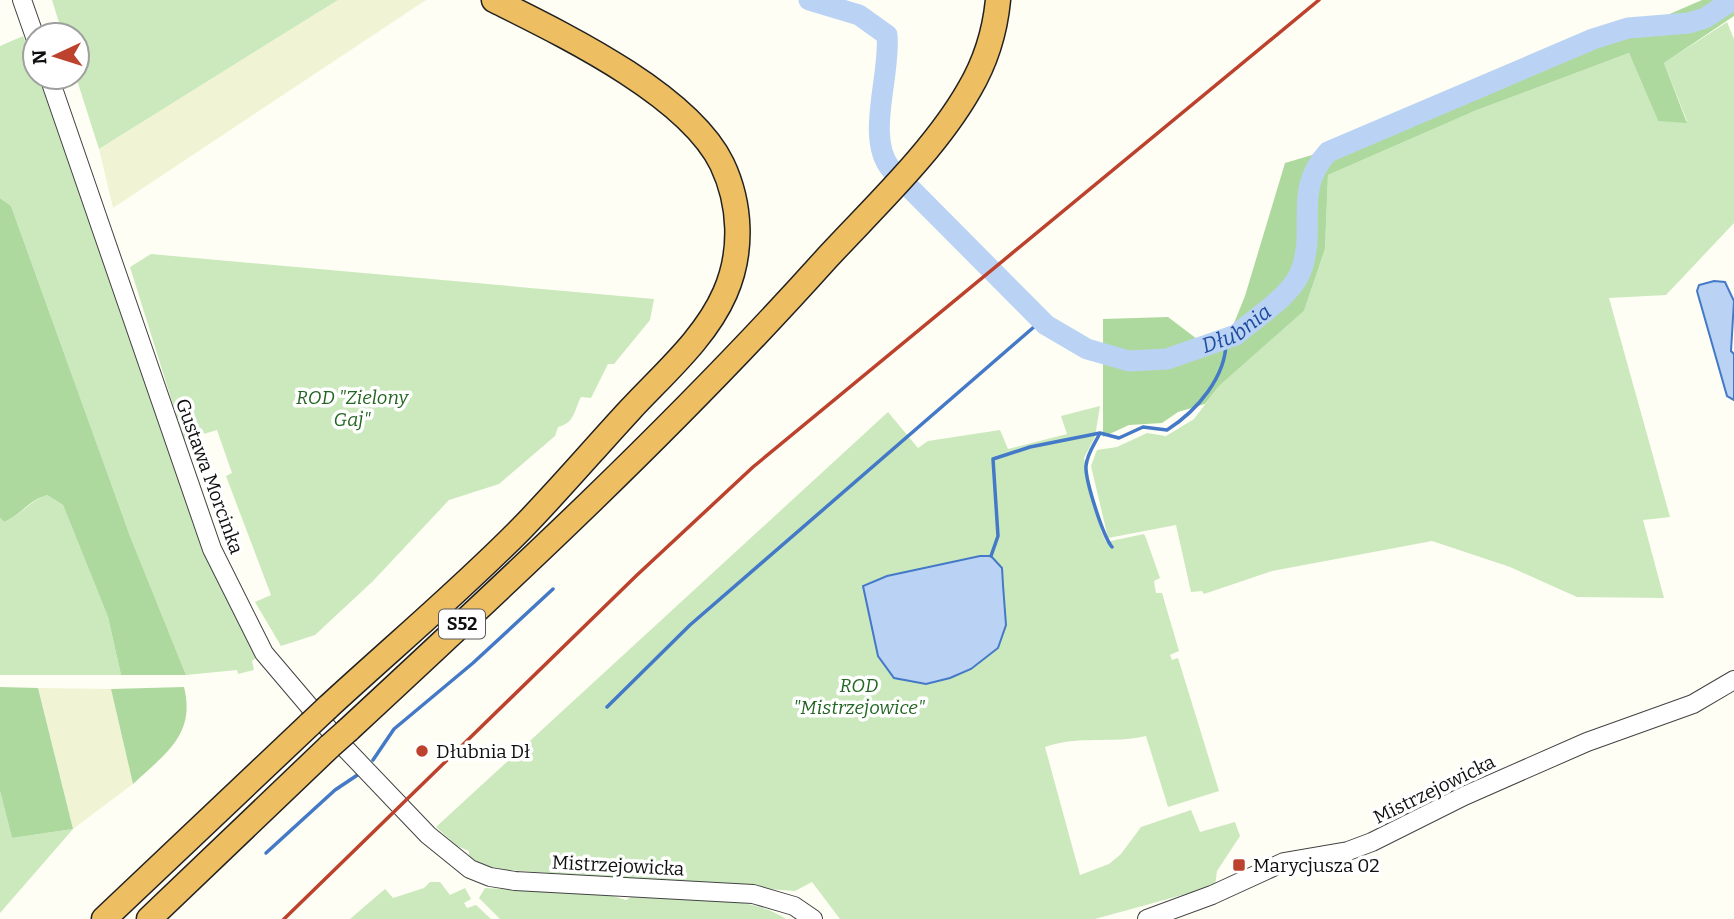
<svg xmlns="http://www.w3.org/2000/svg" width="1734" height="919" viewBox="0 0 1734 919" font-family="Bitter,serif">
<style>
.farmland{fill:#f1f4d4}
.green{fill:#cce9be}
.forest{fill:#add99e}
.water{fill:#bad3f4;stroke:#4479c8;stroke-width:2}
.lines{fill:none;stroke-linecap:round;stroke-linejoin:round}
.stream{stroke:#4479c8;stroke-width:3.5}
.river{stroke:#bad3f4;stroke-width:21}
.minor-casing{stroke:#434343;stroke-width:20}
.highway-casing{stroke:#212121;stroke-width:27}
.minor{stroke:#fff;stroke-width:18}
.highway{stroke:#eebe62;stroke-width:24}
.rail{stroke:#bc422d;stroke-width:3.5}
.highway-bridge-casing{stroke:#212121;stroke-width:27;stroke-linecap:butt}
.highway-bridge{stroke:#eebe62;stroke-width:24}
.poi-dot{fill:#bc422d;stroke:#fff;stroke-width:2.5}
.labels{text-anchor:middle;stroke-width:7;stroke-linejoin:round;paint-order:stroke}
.shield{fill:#fff;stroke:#585858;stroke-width:2}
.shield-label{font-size:18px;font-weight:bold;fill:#101010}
.park-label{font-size:19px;font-style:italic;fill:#236622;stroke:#fff}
.street-label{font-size:19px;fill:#101010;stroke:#fff}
.poi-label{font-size:19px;fill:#101010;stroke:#fff;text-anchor:start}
.water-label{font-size:21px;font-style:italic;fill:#1d4c9e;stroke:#fff}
</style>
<rect width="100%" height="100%" fill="#fefef4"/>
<g class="farmland">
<polygon points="338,0 426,0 113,208 99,149"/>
<polygon points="38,688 111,689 133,784 73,829"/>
</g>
<g class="green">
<polygon points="52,0 338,0 99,149 76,77 77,35 63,35"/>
<polygon points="1727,22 1734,39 1734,223 1666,295 1609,298 1670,517 1643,520 1664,598 1577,597 1510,567 1432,541 1272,571 1204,594 1202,591 1191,592 1176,525 1108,538 1091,466 1097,450 1117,447 1147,433 1166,436 1194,419 1219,386 1304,311 1325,249 1328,175 1477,110 1629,53 1658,121 1687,121 1664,63"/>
<polygon points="23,36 35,65 35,77 43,77 198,533 226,598 258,656 252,661 254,670 238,674 237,670 186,675 130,536 11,206 0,198 0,46"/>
<path d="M 151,254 L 654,299 L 650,320 L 614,364 L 608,364 L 591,398 L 581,397 C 574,410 575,423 558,427 L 555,436 L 499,484 L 449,500 L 373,581 L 315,635 L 281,646 L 255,602 L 271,595 L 226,476 L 232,473 L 217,430 L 184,440 L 130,267 Z"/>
<path d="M 1100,406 L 1095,437 L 1084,458 L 1101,531 L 1106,542 L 1144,534 L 1146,538 L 1160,578 L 1154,581 L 1156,593 L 1162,593 L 1179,651 L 1170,655 L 1172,660 L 1178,658 L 1219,791 L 1168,807 L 1146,736 C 1113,744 1078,735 1045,747 L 1080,875 L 1109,864 L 1121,854 L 1141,827 L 1191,810 L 1200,832 L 1235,822 L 1240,836 L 1217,871 L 1215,886 L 1095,919 L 840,919 L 812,882 L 795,891 L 493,869 L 469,858 L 469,851 L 457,846 L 436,827 L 888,412 L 918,448 L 928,441 L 1000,430 L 1008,449 L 1067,434 L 1061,416 Z"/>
<path d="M 47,495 L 63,505 L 108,617 L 121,675 L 0,675 L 0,518 L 4,522 C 22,515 29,501 47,495 Z"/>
<polygon points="0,791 12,838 73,829 0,913"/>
<polygon points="430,882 440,882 450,895 465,888 471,899 464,903 467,908 476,905 491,919 350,919 385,889 393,898 424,888"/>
<path d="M 485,888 L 610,895 L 626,900 L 631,897 C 676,900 749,893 786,919 L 500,919 L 479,898 Z"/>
</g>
<g class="forest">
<polygon points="1702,0 1734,0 1734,16 1664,63 1687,123 1658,121 1629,53 1477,110 1328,175 1325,249 1304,311 1219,386 1205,404 1178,412 1162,423 1129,425 1103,437 1103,319 1168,317 1197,339 1230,333 1245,296 1285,163 1410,126"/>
<path d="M 0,198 L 11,206 L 130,536 L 186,675 L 121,675 L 108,617 L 63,505 L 47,495 C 27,501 23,514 4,522 L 0,518 Z"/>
<polygon points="0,687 38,688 73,829 12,838 0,791"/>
<path d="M 184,687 C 196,735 165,754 133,784 L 111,689 Z"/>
</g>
<g class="water">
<polygon points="1714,281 1725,282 1734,301 1731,351 1734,354 1734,400 1727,396 1697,291 1699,285"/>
<polygon points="980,556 991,556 1002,568 1003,585 1006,625 998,648 971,669 950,678 926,684 894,678 878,656 863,586 887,576"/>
</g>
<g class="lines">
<g class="stream">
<path d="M 1099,435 C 1094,445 1087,454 1086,466 C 1085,480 1103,536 1112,547"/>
<path d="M 991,556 L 998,536 L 993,459 L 1030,447 L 1100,433 L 1119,438 L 1143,427 L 1167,430 C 1197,411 1227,376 1226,340"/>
<polyline points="607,707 690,625 1042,320"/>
<polyline points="373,760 394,729 473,663 553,589"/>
<polyline points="266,853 335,790 359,774"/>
</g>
<path class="river" id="s1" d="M 809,0 L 859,15 L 887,35 C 891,75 865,138 891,169 L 1046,325 L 1087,349 L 1129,361 L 1167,359 L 1236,335 C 1257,316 1296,294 1303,265 C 1315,223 1294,189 1328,152 L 1593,39 L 1628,28 L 1689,23 L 1705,18 L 1733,0"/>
<defs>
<g id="minor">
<polyline points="22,0 35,37"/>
<polyline points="49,77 212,549 264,653 343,746 428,835 470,869 490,877 515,881 753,894 794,906 813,919"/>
<polyline points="1147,919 1212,895 1284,862 1348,851 1372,842 1464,796 1587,742 1693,704 1734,680"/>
</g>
<g id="highway">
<path d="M 327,708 C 392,648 460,591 522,528 C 559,490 593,450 629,411 C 662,375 705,339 725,293 C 743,252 741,204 722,164 C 688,94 562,34 494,0"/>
<path d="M 348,730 C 512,578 676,426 826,259 C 874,207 934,151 969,90 C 985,63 995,31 998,0"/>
<polyline points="104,919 310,724"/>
<polyline points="149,919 330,746"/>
</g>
</defs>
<use href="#minor" class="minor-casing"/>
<use href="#highway" class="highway-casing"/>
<use href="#minor" class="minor"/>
<use href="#highway" class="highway"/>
<polyline class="rail" points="284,919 636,576 753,467 1319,0"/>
<defs>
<g id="highway-bridge">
<polyline points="310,724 327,708"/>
<polyline points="330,746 348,730"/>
</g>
</defs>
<use href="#highway-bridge" class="highway-bridge-casing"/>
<use href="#highway-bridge" class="highway-bridge"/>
</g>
<g class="poi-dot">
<circle cx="422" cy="751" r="7"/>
<rect x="1232" y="858" width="14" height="14" rx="3.5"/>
</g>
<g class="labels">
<rect class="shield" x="439" y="609.5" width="46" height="29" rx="5"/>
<g class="shield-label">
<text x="462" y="630">S52</text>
</g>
<g class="park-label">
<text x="352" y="404">ROD "Zielony<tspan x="352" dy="22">Gaj"</tspan></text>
<text x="859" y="692">ROD<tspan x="859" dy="22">"Mistrzejowice"</tspan></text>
</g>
<g class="street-label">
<text transform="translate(210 476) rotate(70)" y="7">Gustawa Morcinka</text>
<text transform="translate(1434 789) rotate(-26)" y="7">Mistrzejowicka</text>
<text transform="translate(618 865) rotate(3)" y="7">Mistrzejowicka</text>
</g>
<g class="poi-label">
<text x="436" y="758">Dłubnia Dł</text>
<text x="1253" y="872">Marycjusza 02</text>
</g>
<g class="water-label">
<text dy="7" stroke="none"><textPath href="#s1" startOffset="649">Dłubnia</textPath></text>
</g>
</g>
<g transform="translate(56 56) rotate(266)"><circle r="33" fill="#ffffff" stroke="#9f9f9f" stroke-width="2"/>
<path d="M0-5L12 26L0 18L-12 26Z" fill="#bc422d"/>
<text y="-10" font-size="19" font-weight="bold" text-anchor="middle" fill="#101010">N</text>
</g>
</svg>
